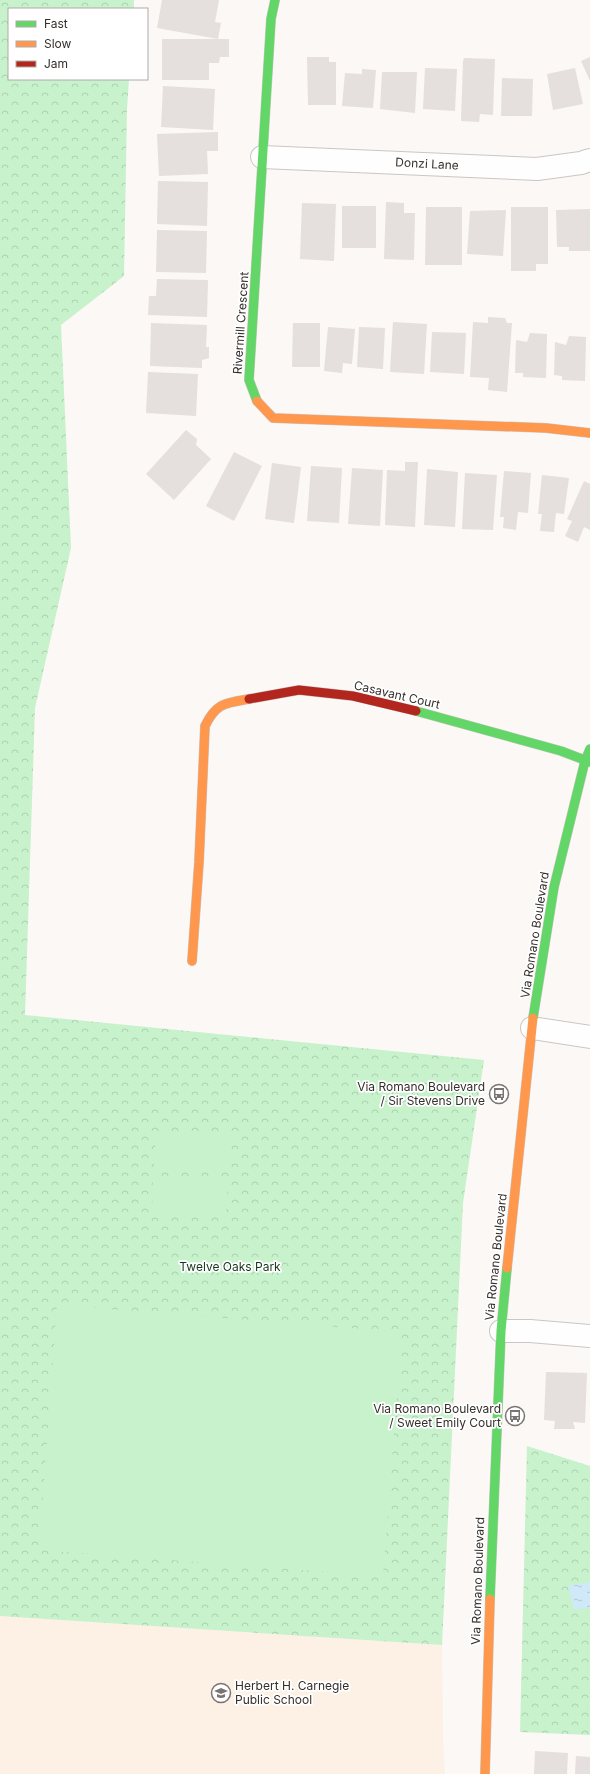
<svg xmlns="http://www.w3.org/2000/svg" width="590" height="1774" viewBox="0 0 590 1774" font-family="Inter,sans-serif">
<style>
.built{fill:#fdf0e4}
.park{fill:url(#park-crowns)}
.pitch{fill:#c7f2cc}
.water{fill:url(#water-ripples)}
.building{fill:#e5dfdd}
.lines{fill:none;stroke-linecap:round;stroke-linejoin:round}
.street-casing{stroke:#cbc6c3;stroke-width:24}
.fast-casing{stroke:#cbc6c3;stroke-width:10}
.slow-casing{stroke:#cbc6c3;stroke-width:10}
.jam-casing{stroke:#cbc6c3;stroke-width:10}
.street{stroke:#fefefe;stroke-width:22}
.fast{stroke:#63d668;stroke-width:9}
.slow{stroke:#ff974d;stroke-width:9}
.jam{stroke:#b3261e;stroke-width:9}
.labels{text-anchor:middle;stroke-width:3.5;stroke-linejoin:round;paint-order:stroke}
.street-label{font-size:12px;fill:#352f2b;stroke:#fff}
.poi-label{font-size:12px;fill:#352f2b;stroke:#fff;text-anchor:end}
.park-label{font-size:12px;fill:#14361b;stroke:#fff}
</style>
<defs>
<pattern id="park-crowns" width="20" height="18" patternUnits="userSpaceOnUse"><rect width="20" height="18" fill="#c7f2cc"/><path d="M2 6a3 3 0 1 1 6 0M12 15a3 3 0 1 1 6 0" fill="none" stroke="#acd0af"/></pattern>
<pattern id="water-ripples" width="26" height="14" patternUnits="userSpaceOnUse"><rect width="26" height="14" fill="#d0e9f9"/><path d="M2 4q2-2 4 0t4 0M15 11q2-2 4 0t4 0" fill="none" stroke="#b3c8d6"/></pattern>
</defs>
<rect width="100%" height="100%" fill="#fbf8f5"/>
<polygon class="built" points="0,1616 442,1645 443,1741 445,1774 0,1774"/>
<g class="park">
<polygon points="0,0 134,0 134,9 9,9 9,79 129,79 127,109 124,276 61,325 71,548 35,708 25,1015 484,1060 463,1203 442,1645 0,1616"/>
<polygon points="527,1446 590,1466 590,1735 520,1732"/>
</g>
<g class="pitch">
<polygon points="156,1133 230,1136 228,1171 154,1167"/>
<polygon points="153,1177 228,1181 226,1216 152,1212"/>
<polygon points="57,1305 402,1332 383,1576 39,1550"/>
</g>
<polygon class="water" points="590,1582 590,1608 574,1609 568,1586"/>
<g class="building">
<polygon points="162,0 219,0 215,22 221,23 218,39 157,28"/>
<polygon points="162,39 229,39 229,57 220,57 219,63 209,63 209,80 162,80"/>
<polygon points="307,57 329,57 329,62 336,62 336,105 308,105"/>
<polygon points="590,57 590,81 581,61"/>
<polygon points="464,58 495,59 493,115 480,114 479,122 461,121 463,61"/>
<polygon points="425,68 457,69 455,111 423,109"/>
<polygon points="575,68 583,104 553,110 547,74"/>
<polygon points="362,69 376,70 373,108 342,106 345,73 362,74"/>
<polygon points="382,72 417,72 415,113 380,109"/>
<polygon points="502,78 533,79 532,116 501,116"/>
<polygon points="163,86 215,89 213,130 161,127"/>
<polygon points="218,132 218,151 207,151 208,174 159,176 157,134"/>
<polygon points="158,181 208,182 207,226 157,224"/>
<polygon points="386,202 404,203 404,213 415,213 414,260 384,259"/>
<polygon points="302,203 336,204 334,261 300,259"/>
<rect x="342" y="206" width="34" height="42"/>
<polygon points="426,207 462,207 462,265 425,265"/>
<polygon points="511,207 548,207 548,264 536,264 536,271 511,271"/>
<polygon points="590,209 590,251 569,251 569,247 557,247 556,210"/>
<polygon points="506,210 503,256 467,254 470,211"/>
<polygon points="157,230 207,231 206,273 156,272"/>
<polygon points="157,279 208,280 207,317 148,315 149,296 156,296"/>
<polygon points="488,317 505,318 507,323 512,323 507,392 488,390 489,378 470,377 473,322 488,323"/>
<polygon points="393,322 427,324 424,374 390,372"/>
<polygon points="151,323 207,325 206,347 209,347 209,358 202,360 202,368 150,366"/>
<polygon points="293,323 320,323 320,367 292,367"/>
<polygon points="328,327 355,329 352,364 343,363 342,373 324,371"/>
<polygon points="359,327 385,328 383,369 357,367"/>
<polygon points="432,332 466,333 464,374 430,372"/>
<polygon points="530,333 547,334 546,378 523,377 523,373 515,373 516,340 527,342"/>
<polygon points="569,336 586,337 585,381 562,380 562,376 554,375 555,342 566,345"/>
<polygon points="148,372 198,374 196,416 146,413"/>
<polygon points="186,430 197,439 196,445 211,459 174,500 146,474"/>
<polygon points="234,452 262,466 234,521 206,506"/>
<polygon points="405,462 418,462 415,527 385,525 387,470 405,471"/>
<polygon points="272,463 301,467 294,523 265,519"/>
<polygon points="311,466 342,468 339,523 307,521"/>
<polygon points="352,468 383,470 380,526 348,524"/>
<polygon points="427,469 458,472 455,527 424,525"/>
<polygon points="504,471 531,473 528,513 518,512 516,530 503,528 504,517 500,517"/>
<polygon points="465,473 497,475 493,530 462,529"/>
<polygon points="542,475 569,478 564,514 556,513 554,532 540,531 542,514 538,514"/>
<polygon points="584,481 590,484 590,530 584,527 578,542 565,536 572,521 567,519"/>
<polygon points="546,1372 587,1373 585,1423 573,1422 575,1429 554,1429 555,1421 544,1420"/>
<polygon points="535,1751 568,1753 567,1774 534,1774"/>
<polygon points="576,1756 590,1757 590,1774 575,1774"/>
</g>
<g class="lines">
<defs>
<g id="street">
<polyline points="262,157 537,169 581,163 590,160"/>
<polyline points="532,1028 590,1037"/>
<polyline points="501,1331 530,1331 590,1336"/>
</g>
<g id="fast">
<polyline points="257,401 249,380 271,19 275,0"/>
<polyline points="416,711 561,751 590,762"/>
<polyline points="533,1018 554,887 585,761 590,749"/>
<polyline points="490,1599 501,1331 507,1268"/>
</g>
<g id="slow">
<polyline points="257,401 273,418 546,428 590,433"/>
<path d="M 192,961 L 199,862 L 205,726 C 216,703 225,703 249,699"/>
<polyline points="507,1268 533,1018"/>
<polyline points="485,1774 490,1599"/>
</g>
<polyline id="jam" points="249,699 299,690 353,696 416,711"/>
</defs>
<use href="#street" class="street-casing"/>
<use href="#fast" class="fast-casing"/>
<use href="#slow" class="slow-casing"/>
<use href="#jam" class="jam-casing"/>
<use href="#street" class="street"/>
<use href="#fast" class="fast"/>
<use href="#slow" class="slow"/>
<use href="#jam" class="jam"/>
</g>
<defs>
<symbol id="bus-ring" viewBox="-11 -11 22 22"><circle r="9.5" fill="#fff" stroke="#7a7572" stroke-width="1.5"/><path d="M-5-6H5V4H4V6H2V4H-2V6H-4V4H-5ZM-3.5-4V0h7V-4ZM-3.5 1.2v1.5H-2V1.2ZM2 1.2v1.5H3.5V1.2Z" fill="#7a7572"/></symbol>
<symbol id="school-ring" viewBox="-11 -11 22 22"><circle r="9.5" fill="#fff" stroke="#7a7572" stroke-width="1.5"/><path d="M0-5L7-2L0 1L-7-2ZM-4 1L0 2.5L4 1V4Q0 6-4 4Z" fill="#7a7572"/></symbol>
</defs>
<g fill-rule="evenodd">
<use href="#bus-ring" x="488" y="1083" width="22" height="22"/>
<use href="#bus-ring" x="504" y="1405" width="22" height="22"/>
<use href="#school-ring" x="210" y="1682" width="22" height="22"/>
</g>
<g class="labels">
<g class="street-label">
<text transform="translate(427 164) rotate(3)" y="4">Donzi Lane</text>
<text transform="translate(241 323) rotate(-86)" y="4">Rivermill Crescent</text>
<text transform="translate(397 695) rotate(13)" y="4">Casavant Court</text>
<text transform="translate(535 935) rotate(-81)" y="4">Via Romano Boulevard</text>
<text transform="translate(496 1257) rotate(-84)" y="4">Via Romano Boulevard</text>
<text transform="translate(478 1581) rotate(-88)" y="4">Via Romano Boulevard</text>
</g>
<g class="poi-label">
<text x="485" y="1091">Via Romano Boulevard<tspan x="485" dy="14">/ Sir Stevens Drive</tspan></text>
<text x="501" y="1413">Via Romano Boulevard<tspan x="501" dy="14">/ Sweet Emily Court</tspan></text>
<text x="235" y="1690" text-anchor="start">Herbert H. Carnegie<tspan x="235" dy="14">Public School</tspan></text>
</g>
<g class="park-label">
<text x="230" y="1271">Twelve Oaks Park</text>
</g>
</g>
<rect x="8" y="8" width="140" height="72" fill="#ffffff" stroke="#aeacaa"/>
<rect x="16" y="21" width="20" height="6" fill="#63d668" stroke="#aeacaa"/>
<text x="44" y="28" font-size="12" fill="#352f2b">Fast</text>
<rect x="16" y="41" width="20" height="6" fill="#ff974d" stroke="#aeacaa"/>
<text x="44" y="48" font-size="12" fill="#352f2b">Slow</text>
<rect x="16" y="61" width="20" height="6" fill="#b3261e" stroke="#aeacaa"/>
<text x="44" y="68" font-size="12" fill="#352f2b">Jam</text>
</svg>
